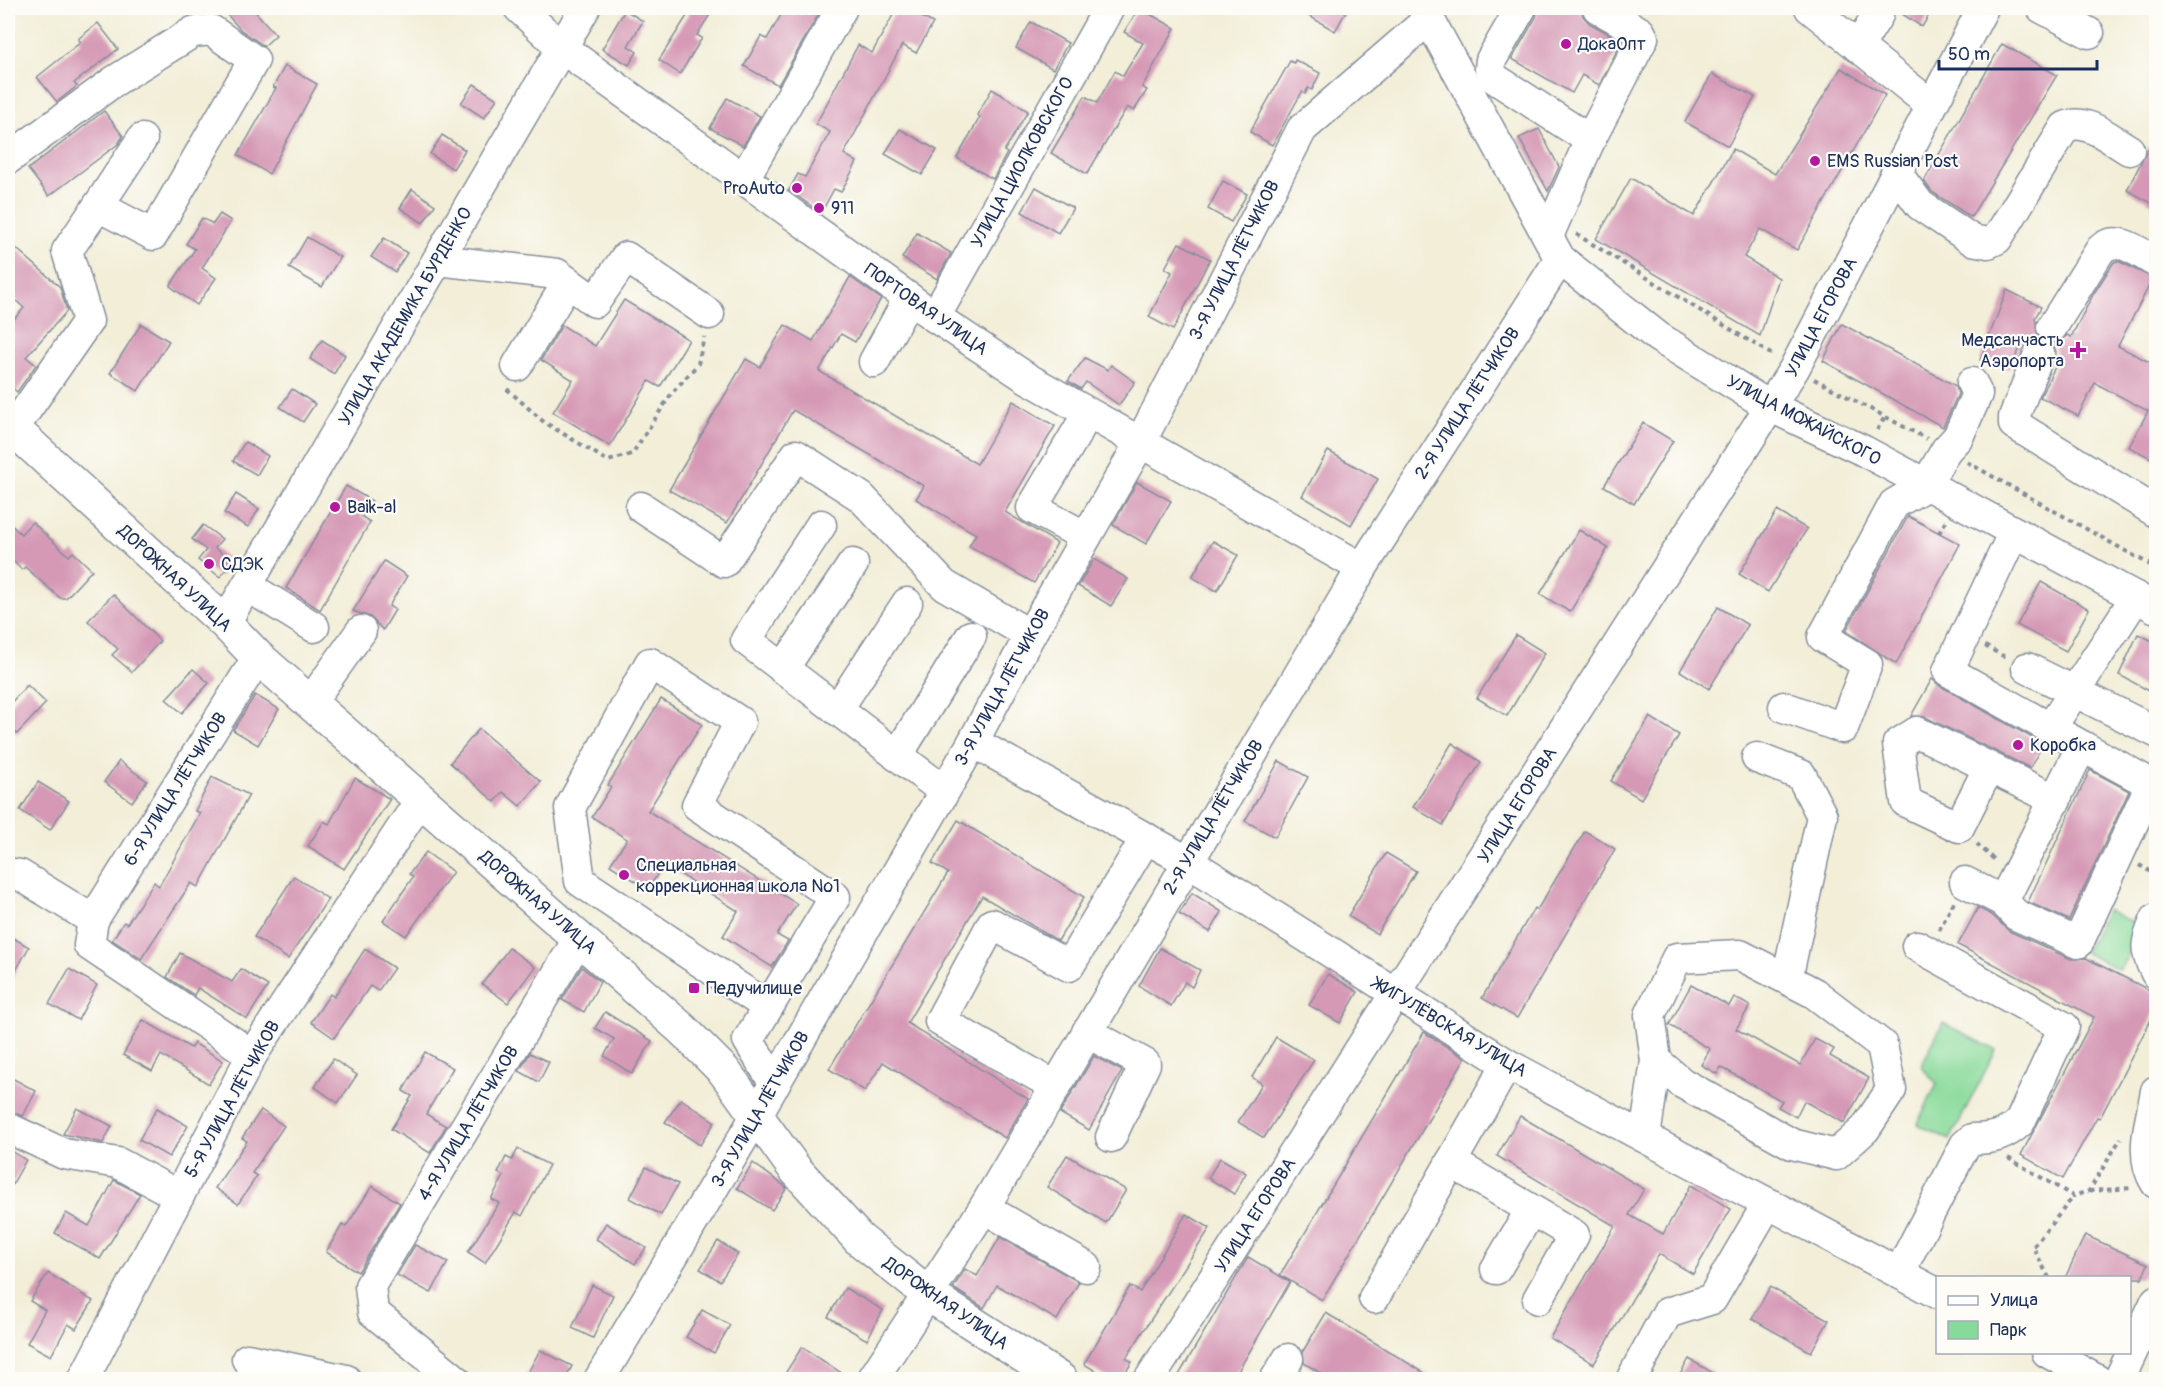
<svg xmlns="http://www.w3.org/2000/svg" width="2164" height="1387" viewBox="0 0 2164 1387" font-family="Pangolin,sans-serif">
<style>
.green{fill:#88da9a;stroke:#52847c;stroke-width:1.5}
.building{fill:#d599b5}
.lines{fill:none;stroke-linecap:round;stroke-linejoin:round}
.minor-casing{stroke:#868e9b;stroke-width:33}
.major-casing{stroke:#868e9b;stroke-width:36}
.path{stroke:#868e9b;stroke-width:4;stroke-dasharray:4.5 4.5;stroke-linecap:butt}
.minor{stroke:#fff;stroke-width:30}
.major{stroke:#fff;stroke-width:33}
.poi-dot{fill:#b5179e;stroke:#fdfcf7;stroke-width:2}
.labels{text-anchor:middle;stroke-width:4.5;stroke-linejoin:round;paint-order:stroke}
.poi-label{font-size:18px;fill:#1b2f5e;stroke:#fdfcf7;text-anchor:start}
.street-label{font-size:18px;fill:#1b2f5e;stroke:#fdfcf7}
</style>
<rect width="100%" height="100%" fill="#fdfcf7"/>
<filter id="ink" filterUnits="userSpaceOnUse"><feTurbulence type="fractalNoise" baseFrequency=".0167" numOctaves="2"/><feDisplacementMap in="SourceGraphic" scale="12" xChannelSelector="R" yChannelSelector="G"/><feConvolveMatrix kernelMatrix="1 2 1 2 8 2 1 2 1" color-interpolation-filters="sRGB"/></filter>
<filter id="wash" filterUnits="userSpaceOnUse"><feTurbulence type="fractalNoise" baseFrequency=".008" numOctaves="4" result="noise"/><feDisplacementMap in="SourceGraphic" scale="24" xChannelSelector="R" yChannelSelector="G"/><feGaussianBlur stdDeviation="1.35" result="paint"/><feColorMatrix in="noise" values="0 0 0 0 0 0 0 0 0 0 0 0 0 0 0 0 0 1.4 0 .05"/><feComposite in="paint" operator="in"/></filter>
<g filter="url(#wash)">
<rect width="100%" height="100%" fill="#f2eed8"/>
<g class="green">
<polygon points="2107,910 2142,927 2120,970 2085,953"/>
<polygon points="1943,1023 1996,1050 1950,1140 1917,1124 1937,1084 1921,1066"/>
</g>
<g id="blocks">
<g class="building">
<polygon points="221,8 252,8 276,35 264,46 241,30"/>
<polygon points="692,8 714,8 697,35 702,38 680,74 659,60"/>
<polygon points="785,8 822,8 778,85 744,66 761,36 767,39"/>
<polygon points="897,8 905,8 933,23 916,53 902,45 844,154 857,162 841,192 834,189 821,213 789,190 798,174 805,177 830,132 816,124 858,45 872,53"/>
<polygon points="1139,8 1175,28 1142,87 1147,90 1134,111 1127,107 1087,174 1051,153 1085,96 1097,103 1115,71 1123,76 1143,43 1124,32"/>
<polygon points="1295,8 1348,8 1335,31"/>
<polygon points="1538,8 1581,8 1583,16 1589,23 1622,41 1599,85 1582,75 1572,93 1512,59 1536,17"/>
<polygon points="1893,8 1933,8 1922,27"/>
<polygon points="625,10 643,21 628,46 637,52 629,65 602,49"/>
<polygon points="1031,22 1068,43 1053,69 1016,48"/>
<polygon points="98,23 118,49 74,83 77,86 57,102 37,77 81,42 78,39"/>
<polygon points="2002,44 2057,75 1971,217 1932,192 1924,181"/>
<polygon points="1295,60 1320,73 1312,90 1308,88 1305,94 1302,92 1272,145 1250,132 1290,61 1294,63"/>
<polygon points="285,66 317,84 269,174 238,155 276,88 273,87"/>
<polygon points="1841,68 1885,95 1797,250 1760,229 1744,257 1779,278 1760,336 1596,239 1631,178 1694,216 1733,149 1775,174"/>
<polygon points="1712,74 1755,97 1728,146 1685,122"/>
<polygon points="474,84 497,99 484,118 461,103"/>
<polygon points="992,89 1028,111 1004,151 1007,153 993,179 957,158 980,117 977,115"/>
<polygon points="727,98 760,116 743,146 710,128"/>
<polygon points="104,111 123,136 118,144 49,196 28,169"/>
<polygon points="900,129 937,150 922,175 885,154"/>
<polygon points="1539,129 1559,167 1548,191 1519,138"/>
<polygon points="2157,131 2157,206 2127,190"/>
<polygon points="442,135 465,150 453,169 430,154"/>
<polygon points="1223,181 1247,194 1231,222 1208,209"/>
<polygon points="1036,187 1073,208 1058,233 1022,212"/>
<polygon points="412,189 435,205 423,223 400,208"/>
<polygon points="220,214 231,221 202,268 216,278 197,305 170,286 195,249 186,244 202,218 213,224"/>
<polygon points="917,233 951,253 937,279 902,258"/>
<polygon points="307,237 340,257 322,287 289,268"/>
<polygon points="384,238 407,253 395,272 371,257"/>
<polygon points="8,241 60,287 67,311 26,357 36,365 17,392 8,384 8,326 24,308 8,293"/>
<polygon points="1179,243 1210,259 1173,330 1149,317 1172,272 1165,268"/>
<polygon points="2118,261 2153,278 2118,346 2157,366 2157,461 2129,447 2148,411 2095,383 2078,416 2040,397 2057,363 2054,362 2056,352 2053,344 2061,342 2067,335 2071,337 2094,293 2114,262"/>
<polygon points="850,277 881,299 855,342 841,334 819,371 977,464 1013,401 1055,426 1005,512 1057,543 1034,583 969,546 976,534 916,499 924,486 793,410 727,523 669,490 746,359 760,367 785,325 813,341"/>
<polygon points="2007,290 2041,307 2035,318 2039,337 2022,345 2009,369 1980,360"/>
<polygon points="624,300 689,340 660,387 649,381 610,446 553,412 573,380 541,360 562,325 595,346"/>
<polygon points="141,324 169,341 138,391 110,373"/>
<polygon points="1842,324 1956,386 1958,394 1943,427 1823,361"/>
<polygon points="322,340 345,355 334,374 310,359"/>
<polygon points="1085,358 1108,370 1111,365 1135,382 1119,405 1086,382 1081,389 1068,381"/>
<polygon points="292,389 315,404 303,422 280,407"/>
<polygon points="1643,423 1673,441 1634,504 1604,486"/>
<polygon points="245,442 268,456 257,475 233,461"/>
<polygon points="1328,451 1378,479 1351,525 1302,496"/>
<polygon points="1137,482 1171,501 1146,544 1113,525"/>
<polygon points="346,486 372,501 362,517 370,522 320,610 286,588"/>
<polygon points="236,494 259,509 248,527 224,513"/>
<polygon points="1777,511 1807,529 1768,592 1739,574"/>
<polygon points="1908,516 1960,544 1896,664 1846,631"/>
<polygon points="8,522 21,534 32,522 69,556 73,552 92,570 66,598 60,598 25,567 22,570 8,556"/>
<polygon points="203,525 222,539 215,548 232,562 220,577 198,560 206,550 192,539"/>
<polygon points="1579,530 1608,548 1570,612 1540,594"/>
<polygon points="1213,541 1238,555 1217,591 1192,577"/>
<polygon points="1094,559 1128,579 1111,606 1078,586"/>
<polygon points="384,561 407,576 389,606 395,610 383,630 370,617 353,611"/>
<polygon points="2041,582 2089,609 2066,651 2017,625"/>
<polygon points="113,594 160,641 132,672 112,655 118,649 88,621"/>
<polygon points="1718,607 1748,625 1709,689 1680,671"/>
<polygon points="2138,634 2157,643 2157,695 2119,675"/>
<polygon points="1516,635 1545,653 1507,716 1477,698"/>
<polygon points="193,669 209,683 182,713 166,699"/>
<polygon points="1932,679 1940,686 2043,744 2030,768 1925,717 1911,716"/>
<polygon points="27,685 46,703 17,734 8,725 8,706"/>
<polygon points="255,695 279,709 258,745 233,730"/>
<polygon points="661,699 702,724 648,811 797,904 777,935 788,941 772,967 723,936 738,911 664,864 648,889 610,865 627,839 592,817 611,787 608,785"/>
<polygon points="1650,717 1679,735 1641,799 1611,781"/>
<polygon points="479,729 541,782 520,806 503,792 495,802 450,763"/>
<polygon points="1452,743 1481,762 1443,825 1413,807"/>
<polygon points="119,761 147,781 132,802 104,782"/>
<polygon points="1279,761 1308,777 1275,837 1245,821"/>
<polygon points="2090,770 2129,791 2069,920 2028,902"/>
<polygon points="212,777 249,795 198,887 191,883 141,959 112,940 124,922 127,924 154,882 159,886 200,813 195,811"/>
<polygon points="355,778 390,799 344,869 308,846 324,821 329,824"/>
<polygon points="38,782 69,801 50,830 20,810"/>
<polygon points="958,820 1084,897 1058,941 982,896 907,1023 1028,1099 1005,1138 883,1062 865,1091 829,1069 948,873 932,863"/>
<polygon points="1585,831 1615,849 1517,1018 1482,998 1534,908 1537,910"/>
<polygon points="426,852 453,872 406,936 383,921 413,877 409,874"/>
<polygon points="1386,853 1416,871 1377,934 1348,916"/>
<polygon points="294,876 328,899 288,959 254,937"/>
<polygon points="1192,893 1222,912 1210,932 1179,914"/>
<polygon points="1978,908 1992,915 2009,931 2071,959 2086,958 2157,994 2157,1008 2100,1118 2097,1117 2063,1179 2021,1155 2094,1017 1958,945"/>
<polygon points="8,935 29,947 8,985"/>
<polygon points="509,948 535,967 508,1003 482,984"/>
<polygon points="1160,948 1200,970 1192,987 1185,982 1171,1006 1139,986"/>
<polygon points="365,949 394,968 378,991 370,986 334,1038 311,1022 330,994 334,997"/>
<polygon points="180,953 232,982 241,969 268,986 247,1019 198,988 194,995 167,977"/>
<polygon points="582,967 600,982 584,1012 562,1000"/>
<polygon points="69,969 97,985 78,1020 49,1004"/>
<polygon points="1328,974 1358,992 1340,1023 1309,1005"/>
<polygon points="1691,985 1729,1006 1734,997 1750,1006 1736,1029 1800,1065 1815,1039 1834,1049 1830,1056 1869,1078 1844,1123 1804,1101 1796,1117 1778,1107 1782,1101 1721,1067 1717,1074 1701,1065 1710,1049 1669,1025"/>
<polygon points="605,1012 652,1041 632,1074 604,1056 614,1039 595,1028"/>
<polygon points="143,1020 191,1048 194,1043 223,1061 209,1084 161,1055 152,1071 123,1055"/>
<polygon points="1424,1032 1465,1058 1322,1300 1280,1275"/>
<polygon points="1276,1037 1314,1060 1264,1138 1238,1122 1262,1084 1252,1077"/>
<polygon points="425,1052 453,1068 426,1114 446,1126 430,1153 391,1129 412,1096 403,1091"/>
<polygon points="530,1053 549,1062 539,1082 519,1071"/>
<polygon points="1094,1056 1122,1071 1089,1130 1060,1113"/>
<polygon points="333,1059 357,1075 338,1103 315,1087"/>
<polygon points="8,1076 36,1091 23,1116 8,1111"/>
<polygon points="681,1099 715,1122 700,1145 665,1122"/>
<polygon points="77,1108 112,1126 103,1143 63,1134"/>
<polygon points="157,1108 188,1126 169,1157 139,1140"/>
<polygon points="261,1110 284,1126 252,1173 257,1176 238,1204 215,1188 247,1141 242,1138"/>
<polygon points="1520,1116 1644,1189 1629,1215 1663,1234 1691,1185 1731,1209 1693,1274 1659,1254 1594,1364 1550,1338 1615,1226 1497,1156"/>
<polygon points="8,1149 26,1160 8,1192"/>
<polygon points="518,1149 549,1165 522,1216 516,1212 485,1263 468,1252 499,1203 491,1199 504,1176 498,1173 506,1157 512,1160"/>
<polygon points="1067,1155 1126,1190 1106,1223 1047,1187"/>
<polygon points="1220,1158 1246,1173 1234,1194 1208,1178"/>
<polygon points="753,1163 787,1188 772,1210 737,1188"/>
<polygon points="646,1167 678,1184 661,1215 630,1198"/>
<polygon points="114,1180 140,1194 100,1259 55,1233 66,1213 89,1226"/>
<polygon points="372,1186 400,1203 358,1272 326,1252 342,1225 346,1227"/>
<polygon points="1186,1214 1210,1228 1126,1358 1132,1362 1121,1380 1111,1380 1084,1364 1130,1286 1140,1292"/>
<polygon points="606,1223 646,1248 635,1264 596,1239"/>
<polygon points="2085,1235 2148,1264 2142,1278 2065,1278"/>
<polygon points="1000,1237 1079,1282 1057,1320 997,1285 984,1308 953,1288 965,1269 977,1276"/>
<polygon points="718,1241 738,1254 720,1281 700,1269"/>
<polygon points="415,1245 448,1262 431,1293 397,1275"/>
<polygon points="1248,1257 1290,1282 1233,1380 1176,1380"/>
<polygon points="48,1273 93,1301 76,1329 68,1324 51,1356 27,1343 45,1310 30,1301"/>
<polygon points="592,1285 613,1295 593,1338 572,1328"/>
<polygon points="1770,1287 1829,1320 1811,1352 1752,1319"/>
<polygon points="845,1288 883,1310 867,1340 828,1317"/>
<polygon points="702,1310 730,1325 714,1353 686,1337"/>
<polygon points="1326,1313 1436,1380 1332,1380 1304,1363 1303,1351"/>
<polygon points="802,1347 852,1380 798,1380 786,1372"/>
<polygon points="540,1350 572,1366 565,1380 524,1380"/>
<polygon points="1689,1359 1725,1380 1677,1380"/>
</g>
</g>
</g>
<g filter="url(#ink)">
<use href="#blocks" fill-opacity="0" stroke="#868e9b" stroke-width="1.5"/>
<g class="lines">
<defs>
<g id="minor">
<polyline points="519,8 562,48 935,317 1027,378 1362,568"/>
<polyline points="1423,8 1560,259 1658,337 1769,406 1864,451 2156,608"/>
<polyline points="1521,8 1491,60 1490,69 1494,78 1590,140"/>
<polyline points="1810,8 1931,105"/>
<polyline points="2042,8 2089,33"/>
<polyline points="1858,47 1878,15"/>
<polyline points="8,159 113,82 193,32 211,30 254,60 153,235 98,206 67,251 88,321 13,429"/>
<path d="M 1896,172 L 1920,205 L 1972,240 L 1988,243 L 1997,239 L 2065,127 C 2086,117 2110,139 2129,150"/>
<polyline points="743,180 842,8"/>
<polyline points="98,206 142,139"/>
<polyline points="1548,236 1590,140 1643,38 1640,32 1598,8"/>
<polyline points="438,260 557,274 595,302 626,257 709,314"/>
<polyline points="935,317 1109,8"/>
<path d="M 2052,327 L 2101,249 C 2118,234 2139,253 2156,262"/>
<polyline points="2039,354 2014,417 2014,424 2156,512"/>
<polyline points="874,362 909,298"/>
<polyline points="517,366 568,282"/>
<polyline points="1080,427 1032,508 1086,537"/>
<polyline points="641,507 724,562 796,455 861,497 944,585 1030,635"/>
<polyline points="821,525 746,640 944,791"/>
<polyline points="247,586 314,627"/>
<polyline points="225,623 585,8"/>
<polyline points="2027,668 2156,732"/>
<polyline points="783,669 853,564"/>
<polyline points="310,703 361,631"/>
<polyline points="1784,707 1843,728 1867,664 1823,637 1894,504 1925,486 1946,450 1958,437 1977,394 1972,383"/>
<polyline points="837,710 907,603"/>
<polyline points="2050,729 2136,597"/>
<polyline points="973,742 1187,861 1507,1064 1938,1294"/>
<polyline points="2082,746 2151,784 2156,790"/>
<polyline points="897,756 971,636"/>
<polyline points="1757,758 1801,775 1822,816 1787,979"/>
<polyline points="1989,767 1959,827 1906,802 1898,744 1917,732 2056,800"/>
<polyline points="8,873 20,875 93,920 89,945 252,1055"/>
<polyline points="1965,882 2003,901 2016,915 2078,943 2151,784"/>
<polyline points="2003,901 2082,746 1948,671 2014,532"/>
<path d="M 2156,919 C 2145,943 2144,950 2156,973"/>
<polyline points="93,920 258,657"/>
<polyline points="768,1007 580,881 570,808 650,663 740,722 697,805 835,897 748,1040 775,1084"/>
<polyline points="1087,1032 1145,1064 1111,1137"/>
<polyline points="1055,1086 940,1021 992,924 1069,966 1146,838"/>
<path d="M 2156,1091 C 2151,1120 2138,1156 2156,1183"/>
<polyline points="8,1128 64,1154 118,1163 179,1196"/>
<polyline points="1645,1137 1656,1061 1650,1015 1677,958 1740,955 1814,993 1882,1045 1891,1090 1865,1129 1836,1155 1792,1144 1682,1083 1656,1061"/>
<polyline points="1451,1162 1574,1235 1538,1299"/>
<polyline points="984,1208 1086,1267"/>
<polyline points="1496,1269 1531,1210"/>
<path d="M 1899,1273 L 1965,1145 L 1972,1139 C 1993,1139 2005,1136 2020,1122 L 2064,1027 L 1917,946"/>
<polyline points="1374,1298 1507,1064"/>
<polyline points="2047,1352 2097,1380"/>
<polyline points="247,1359 346,1380"/>
<polyline points="83,1380 252,1055 421,799"/>
<polyline points="456,1380 373,1312 370,1286 579,938"/>
<polyline points="599,1380 756,1116 973,742 1030,635 1140,443 1302,129 1429,19"/>
<polyline points="872,1380 984,1208 1362,568 1560,259"/>
<polyline points="1149,1380 1794,369 1983,8"/>
<polyline points="1275,1380 1288,1359"/>
<polyline points="1631,1380 1667,1313 1712,1299 1768,1203"/>
<polyline points="2119,1380 2156,1301"/>
</g>
<polyline id="major" points="8,424 225,623 258,657 682,1029 724,1071 795,1169 859,1239 929,1295 1061,1380"/>
</defs>
<use href="#minor" class="minor-casing"/>
<use href="#major" class="major-casing"/>
<g class="path">
<polyline points="1576,234 1774,356"/>
<polyline points="1814,379 1927,439"/>
<polyline points="507,389 544,422 608,461 632,454 672,393 698,364 704,337"/>
<polyline points="1877,430 1886,415"/>
<polyline points="1967,462 2156,568"/>
<polyline points="1939,533 1946,521"/>
<polyline points="1985,646 2005,657"/>
<polyline points="1977,844 1996,861"/>
<polyline points="2139,865 2156,875"/>
<polyline points="1939,930 1954,902"/>
<polyline points="2008,1158 2073,1196 2089,1191 2121,1138"/>
<polyline points="2089,1191 2133,1188"/>
<polyline points="2049,1278 2033,1247 2074,1196"/>
</g>
<use href="#minor" class="minor"/>
<use href="#major" class="major"/>
</g>
</g>
<g class="poi-dot">
<circle cx="1566" cy="44" r="6"/>
<circle cx="1815" cy="161" r="6"/>
<circle cx="797" cy="188" r="6"/>
<circle cx="819" cy="208" r="6"/>
<path d="M2075 341h6v6h6v6h-6v6h-6v-6h-6v-6h6z"/>
<circle cx="335" cy="507" r="6"/>
<circle cx="209" cy="564" r="6"/>
<circle cx="2018" cy="745" r="6"/>
<circle cx="624" cy="875" r="6"/>
<rect x="688" y="982" width="12" height="12" rx="3"/>
</g>
<g class="labels">
<g class="poi-label">
<text x="1578" y="50">ДокаОпт</text>
<text x="1827" y="167">EMS Russian Рost</text>
<text x="785" y="194" text-anchor="end">ProAuto</text>
<text x="831" y="214">911</text>
<text x="2064" y="346" text-anchor="end">Медсанчасть<tspan x="2064" dy="21">Аэропорта</tspan></text>
<text x="347" y="513">Baik-al</text>
<text x="221" y="570">СДЭК</text>
<text x="2030" y="751">Коробка</text>
<text x="636" y="871">Специальная<tspan x="636" dy="21">коррекционная школа №1</tspan></text>
<text x="706" y="994">Педучилище</text>
</g>
<g class="street-label">
<text transform="translate(1022 162) rotate(-61)" y="6">УЛИЦА ЦИОЛКОВСКОГО</text>
<text transform="translate(1234 260) rotate(-63)" y="6">3-Я УЛИЦА ЛЁТЧИКОВ</text>
<text transform="translate(926 309) rotate(35)" y="6">ПОРТОВАЯ УЛИЦА</text>
<text transform="translate(405 316) rotate(-60)" y="6">УЛИЦА АКАДЕМИКА БУРДЕНКО</text>
<text transform="translate(1821 317) rotate(-62)" y="6">УЛИЦА ЕГОРОВА</text>
<text transform="translate(1467 403) rotate(-57)" y="6">2-Я УЛИЦА ЛЁТЧИКОВ</text>
<text transform="translate(1804 420) rotate(28)" y="6">УЛИЦА МОЖАЙСКОГО</text>
<text transform="translate(175 578) rotate(43)" y="6">ДОРОЖНАЯ УЛИЦА</text>
<text transform="translate(1002 687) rotate(-61)" y="6">3-Я УЛИЦА ЛЁТЧИКОВ</text>
<text transform="translate(175 789) rotate(-58)" y="6">6-Я УЛИЦА ЛЁТЧИКОВ</text>
<text transform="translate(1517 805) rotate(-58)" y="6">УЛИЦА ЕГОРОВА</text>
<text transform="translate(1213 817) rotate(-59)" y="6">2-Я УЛИЦА ЛЁТЧИКОВ</text>
<text transform="translate(538 902) rotate(41)" y="6">ДОРОЖНАЯ УЛИЦА</text>
<text transform="translate(1450 1027) rotate(31)" y="6">ЖИГУЛЁВСКАЯ УЛИЦА</text>
<text transform="translate(232 1099) rotate(-61)" y="6">5-Я УЛИЦА ЛЁТЧИКОВ</text>
<text transform="translate(760 1109) rotate(-60)" y="6">3-Я УЛИЦА ЛЁТЧИКОВ</text>
<text transform="translate(468 1123) rotate(-59)" y="6">4-Я УЛИЦА ЛЁТЧИКОВ</text>
<text transform="translate(1255 1215) rotate(-57)" y="6">УЛИЦА ЕГОРОВА</text>
<text transform="translate(946 1303) rotate(35)" y="6">ДОРОЖНАЯ УЛИЦА</text>
</g>
</g>
<rect width="2164" height="1387" fill="none" stroke="#fdfcf7" stroke-width="30"/>
<rect x="1936" y="1276" width="195" height="78" fill="#fdfcf7" stroke="#a3aaba" stroke-width="1.5"/>
<rect x="1948" y="1296" width="30" height="9" fill="#ffffff" stroke="#a3aaba" stroke-width="1.5"/>
<text x="1990" y="1306" font-size="18" fill="#1b2f5e">Улица</text>
<rect x="1948" y="1321" width="30" height="18" fill="#88da9a" stroke="#a3aaba" stroke-width="1.5"/>
<text x="1990" y="1336" font-size="18" fill="#1b2f5e">Парк</text>
<path d="M1939 60v9h158v-9" fill="none" stroke="#1b2f5e" stroke-width="3"/>
<text x="1948" y="60" font-size="18" fill="#1b2f5e" stroke="#fdfcf7" stroke-width="4.5" paint-order="stroke">50 m</text>
</svg>
